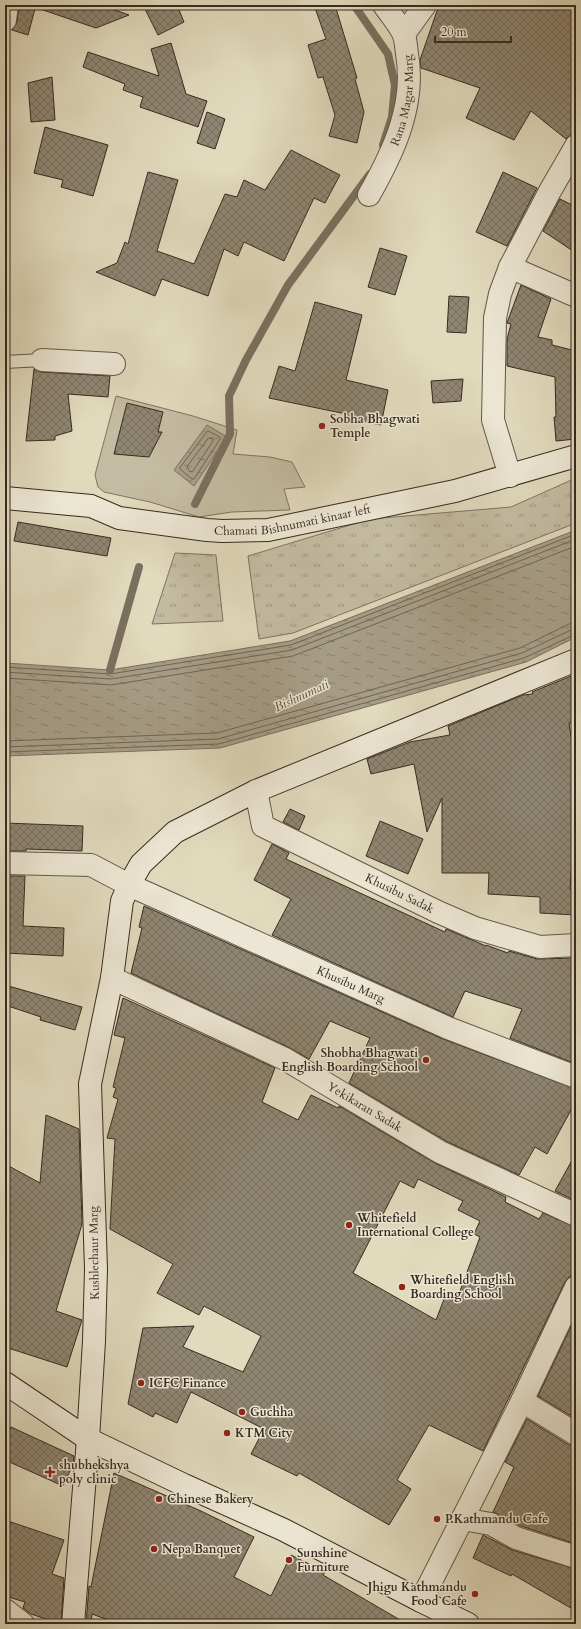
<svg xmlns="http://www.w3.org/2000/svg" width="581" height="1629" viewBox="0 0 581 1629" font-family="Cardo,serif">
<style>
.grass{fill:url(#grass-tufts);stroke:#7e7462}
.green{fill:#c4bca2;stroke:#7e7462}
.water{fill:url(#water-ripples);stroke:#7a705f}
.lines{fill:none;stroke-linecap:round;stroke-linejoin:round}
.shore{stroke:#6f6454;stroke-width:1}
.stream{stroke:#7a705f;stroke-width:8}
.building{fill:url(#building-cross-hatch);stroke:#372b21;fill-rule:evenodd}
.lane-casing{stroke:#625748;stroke-width:14}
.street-casing{stroke:#625748;stroke-width:24}
.secondary-casing{stroke:#372b21;stroke-width:24}
.lane{stroke:#ece7d4;stroke-width:12}
.street{stroke:#ece7d4;stroke-width:22}
.secondary{stroke:#ece7d4;stroke-width:22}
.poi-dot{fill:#8f2418;stroke:#ece7d4;stroke-width:1.5}
.labels{text-anchor:middle;stroke-width:3;stroke-linejoin:round;paint-order:stroke}
.street-label{font-size:12px;fill:#372b21;stroke:#ece7d4}
.poi-label{font-size:12px;font-weight:bold;fill:#372b21;stroke:#ece7d4;text-anchor:start}
.water-label{font-size:13px;font-style:italic;fill:#594e40;stroke:#ece7d4}
</style>
<defs>
<pattern id="grass-tufts" width="24" height="20" patternUnits="userSpaceOnUse"><rect width="24" height="20" fill="#c4bca2"/><path d="M3 7l-1-3M5 7V3M7 7l1-3M15 17l-1-3M17 17v-4M19 17l1-3" fill="none" stroke="#a09984"/></pattern>
<pattern id="water-ripples" width="26" height="14" patternUnits="userSpaceOnUse"><rect width="26" height="14" fill="#a79e88"/><path d="M2 4q2-2 4 0t4 0M15 11q2-2 4 0t4 0" fill="none" stroke="#89816f"/></pattern>
<pattern id="building-cross-hatch" width="8" height="8" patternUnits="userSpaceOnUse"><rect width="8" height="8" fill="#8f8672"/><path d="M0 0l8 8M0 8l8-8" fill="none" stroke="#766e5d"/></pattern>
</defs>
<rect width="100%" height="100%" fill="#e1dabd"/>
<filter id="stains"><feTurbulence type="fractalNoise" baseFrequency=".005" numOctaves="4"/><feColorMatrix values="0 0 0 0 .2 0 0 0 0 .09 0 0 0 0 .02 0 0 0 .5 -.17"/></filter>
<radialGradient id="worn" r=".72"><stop offset=".6" stop-color="#630" stop-opacity="0"/><stop offset="1" stop-color="#630" stop-opacity=".3"/></radialGradient>
<g class="grass">
<polygon points="576,478 576,523 293,633 259,639 248,556 370,519 511,507"/>
<polygon points="175,553 216,555 223,621 152,624"/>
</g>
<polygon class="green" points="116,396 193,416 237,430 233,454 270,457 292,462 305,487 284,489 290,510 232,512 199,517 150,502 104,492 98,487 95,475"/>
<g class="water">
<polygon points="207,425 227,437 194,486 174,470"/>
<polygon points="576,530 576,637 526,662 220,748 5,756 5,663 110,670 290,641"/>
</g>
<g class="lines">
<g class="shore">
<polygon points="208,431 220,437 220,439 194,479 192,479 181,470 180,468"/>
<polygon points="209,438 213,439 213,441 193,471 190,472 187,467"/>
<polyline points="5,667 110,674 291,645 576,534"/>
<polyline points="5,672 111,679 292,650 576,539"/>
<polyline points="5,678 111,685 293,656 576,546"/>
<polyline points="5,741 217,733 520,648 569,624 576,623"/>
<polyline points="5,747 218,739 522,653 571,630 576,629"/>
<polyline points="5,752 219,744 524,658 576,634"/>
</g>
<g class="stream">
<polyline points="354,5 388,54 395,85 392,117 383,145"/>
<polyline points="195,504 230,434 229,396 246,360 288,285 370,174"/>
<polyline points="110,670 139,567"/>
</g>
</g>
<g class="building">
<polygon points="19,5 36,5 28,35 12,30 17,22"/>
<polygon points="41,5 101,5 129,15 96,28 40,9"/>
<polygon points="143,5 177,5 184,22 158,35"/>
<polygon points="314,5 335,5 357,78 355,79 364,112 357,143 329,136 335,115 323,77 318,78 308,45 326,39"/>
<polygon points="439,5 576,5 576,128 571,135 566,139 531,111 514,140 466,118 480,88 421,68 420,60"/>
<polygon points="171,43 186,94 207,101 198,127 140,107 143,97 123,90 125,84 83,67 88,52 159,76 151,49"/>
<polygon points="52,77 55,120 31,122 28,83"/>
<polygon points="207,112 225,119 215,149 197,143"/>
<polygon points="45,127 108,145 93,196 61,187 63,180 34,173"/>
<polygon points="291,150 340,175 325,203 314,198 284,261 244,242 238,256 224,249 208,296 162,279 155,296 96,272 117,263 125,242 128,244 148,172 178,180 157,251 194,264 225,194 237,197 244,180 265,190"/>
<polygon points="503,172 537,188 507,246 476,232"/>
<polygon points="560,199 576,207 576,253 543,231"/>
<polygon points="380,248 407,256 395,295 368,287"/>
<polygon points="521,285 551,299 538,337 552,340 552,345 576,351 576,439 556,441 554,417 556,417 555,377 507,366 507,339 511,324 507,323"/>
<polygon points="449,296 469,297 466,333 447,332"/>
<polygon points="315,302 362,315 346,380 388,390 381,425 345,418 346,414 269,398 279,366 295,371"/>
<polygon points="34,369 41,372 110,376 108,397 68,394 72,431 55,436 55,440 26,441"/>
<polygon points="463,379 461,401 433,403 431,381"/>
<polygon points="127,403 163,412 158,432 162,432 149,457 114,454"/>
<polygon points="18,522 111,538 107,556 14,541"/>
<polygon points="576,674 576,723 569,723 576,768 576,804 570,889 576,890 576,915 540,913 540,897 488,894 489,873 442,873 442,798 427,832 414,764 371,774 367,759 410,742 450,735 448,726 523,695 533,694 532,692"/>
<polygon points="290,809 305,816 299,830 283,822"/>
<polygon points="380,821 423,839 408,874 366,856"/>
<polygon points="5,823 83,826 82,851 26,849 26,851 5,851"/>
<polygon points="272,844 289,853 286,859 445,932 446,929 486,946 486,945 508,953 509,951 537,959 576,958 576,1064 510,1038 522,1009 465,991 453,1017 272,935 291,899 254,880"/>
<polygon points="5,876 25,876 23,926 64,928 63,956 5,953"/>
<polygon points="144,906 443,1039 576,1089 576,1101 547,1154 535,1147 519,1175 446,1141 349,1083 370,1038 330,1021 309,1059 290,1048 131,973 142,928 139,927"/>
<polygon points="5,985 82,1007 75,1030 40,1020 41,1017 5,1005"/>
<path d="M 123,998 L 275,1068 L 262,1102 L 298,1120 L 311,1095 L 338,1108 L 339,1106 L 435,1163 L 506,1197 L 505,1202 L 539,1219 L 543,1213 L 576,1227 L 576,1275 L 569,1277 L 565,1282 L 483,1451 L 429,1425 L 397,1480 L 411,1489 L 389,1525 L 299,1473 L 297,1476 L 251,1454 L 264,1429 L 191,1392 L 177,1423 L 155,1413 L 153,1417 L 128,1404 L 143,1328 L 194,1326 L 183,1347 L 243,1372 L 261,1336 L 204,1306 L 199,1315 L 157,1293 L 173,1264 L 110,1229 L 115,1139 L 107,1138 L 118,1099 L 113,1097 L 116,1088 L 113,1087 L 125,1038 L 114,1035 ZM 418,1179 L 463,1201 L 458,1210 L 480,1221 L 474,1234 L 480,1237 L 457,1299 L 446,1294 L 436,1320 L 353,1273 L 400,1181 L 414,1188 Z"/>
<polygon points="46,1115 79,1129 82,1224 56,1311 82,1320 67,1367 5,1347 5,1164 40,1183"/>
<polygon points="576,1153 576,1201 555,1191"/>
<polygon points="576,1316 576,1419 538,1396"/>
<polygon points="527,1419 569,1445 576,1446 576,1544 521,1526 493,1512 514,1467 505,1462"/>
<polygon points="11,1427 74,1456 73,1464 63,1486 5,1460 5,1440"/>
<polygon points="114,1473 201,1511 254,1537 234,1577 271,1596 291,1555 325,1572 323,1575 407,1624 119,1624 92,1614 91,1624 86,1624 89,1586 91,1587"/>
<polygon points="5,1520 64,1540 52,1574 64,1578 61,1624 31,1614 23,1608 25,1602 5,1596"/>
<polygon points="483,1535 512,1550 576,1569 576,1611 512,1574 511,1576 473,1558"/>
</g>
<g class="lines">
<defs>
<polyline id="lane" points="5,362 42,360"/>
<g id="street">
<polyline points="5,20 7,5"/>
<polyline points="404,34 425,5"/>
<path id="s1" d="M 369,195 C 393,153 416,105 407,54 C 406,47 406,39 403,33 C 398,23 390,14 384,5"/>
<polyline points="510,267 576,296"/>
<polyline points="42,360 114,364"/>
<polyline points="510,476 493,420 495,318 500,294 510,267 550,191 576,146"/>
<path id="s2" d="M 256,791 L 263,826 L 438,912 L 475,928 L 540,947 L 576,945"/>
<path id="s3" d="M 5,863 L 91,865 L 129,885 L 448,1028 L 576,1077"/>
<path id="s4" d="M 112,978 L 285,1059 L 440,1152 L 576,1215"/>
<polyline points="522,1401 576,1434"/>
<polyline points="462,1519 491,1524 516,1538 576,1557"/>
<polyline points="421,1601 522,1401 576,1287"/>
<polyline points="5,1610 23,1624"/>
</g>
<g id="secondary">
<path id="s5" d="M 5,498 L 91,506 L 119,518 L 207,530 L 222,531 L 268,530 L 455,491 L 576,456"/>
<polyline points="5,1383 88,1439 184,1485 284,1530 421,1601 468,1624"/>
<polyline points="73,1624 88,1439 94,1341 96,1269 90,1084 112,978 122,901 129,885 141,864 175,832 256,791 576,660"/>
</g>
</defs>
<use href="#lane" class="lane-casing"/>
<use href="#street" class="street-casing"/>
<use href="#secondary" class="secondary-casing"/>
<use href="#lane" class="lane"/>
<use href="#street" class="street"/>
<use href="#secondary" class="secondary"/>
</g>
<g class="poi-dot">
<circle cx="322" cy="426" r="4"/>
<circle cx="426" cy="1060" r="4"/>
<circle cx="349" cy="1225" r="4"/>
<circle cx="402" cy="1287" r="4"/>
<circle cx="141" cy="1383" r="4"/>
<circle cx="242" cy="1412" r="4"/>
<circle cx="227" cy="1433" r="4"/>
<path d="M48 1466h4v4h4v4h-4v4h-4v-4h-4v-4h4z"/>
<circle cx="159" cy="1499" r="4"/>
<circle cx="437" cy="1519" r="4"/>
<circle cx="154" cy="1549" r="4"/>
<circle cx="289" cy="1560" r="4"/>
<circle cx="475" cy="1594" r="4"/>
</g>
<g class="labels">
<g class="street-label">
<text dy="4" stroke="none"><textPath href="#s1" startOffset="102">Rana Magar Marg</textPath></text>
<text dy="4" stroke="none"><textPath href="#s5" startOffset="292">Chamati Bishnumati kinaar left</textPath></text>
<text dy="4" stroke="none"><textPath href="#s2" startOffset="188">Khusibu Sadak</textPath></text>
<text dy="4" stroke="none"><textPath href="#s3" startOffset="372">Khusibu Marg</textPath></text>
<text dy="4" stroke="none"><textPath href="#s4" startOffset="284">Yekikaran Sadak</textPath></text>
<text transform="translate(94 1253) rotate(-91)" y="4">Kushlechaur Marg</text>
</g>
<g class="poi-label">
<text x="330" y="423">Sobha Bhagwati<tspan x="330" dy="14">Temple</tspan></text>
<text x="418" y="1057" text-anchor="end">Shobha Bhagwati<tspan x="418" dy="14">English Boarding School</tspan></text>
<text x="357" y="1222">Whitefield<tspan x="357" dy="14">International College</tspan></text>
<text x="410" y="1284">Whitefield English<tspan x="410" dy="14">Boarding School</tspan></text>
<text x="149" y="1387">ICFC Finance</text>
<text x="250" y="1416">Guchha</text>
<text x="235" y="1437">KTM City</text>
<text x="59" y="1469">shubhekshya<tspan x="59" dy="14">poly clinic</tspan></text>
<text x="167" y="1503">Chinese Bakery</text>
<text x="445" y="1523">P.Kathmandu Cafe</text>
<text x="162" y="1553">Nepa Banquet</text>
<text x="297" y="1557">Sunshine<tspan x="297" dy="14">Furniture</tspan></text>
<text x="467" y="1591" text-anchor="end">Jhigu Kathmandu<tspan x="467" dy="14">Food Cafe</tspan></text>
</g>
<g class="water-label">
<text transform="translate(301 695) rotate(-25)" y="5">Bishnumati</text>
</g>
</g>
<rect width="581" height="1629" fill="none" stroke="#e1dabd" stroke-width="20"/>
<rect x="6" y="6" width="569" height="1617" fill="none" stroke="#372b21" stroke-width="2"/>
<rect x="10" y="10" width="561" height="1609" fill="none" stroke="#372b21"/>
<path d="M435 36v6h76v-6" fill="none" stroke="#372b21" stroke-width="2"/>
<text x="441" y="36" font-size="12" fill="#372b21" stroke="#ece7d4" stroke-width="3" paint-order="stroke">20 m</text>
<rect width="100%" height="100%" filter="url(#stains)"/>
<rect width="100%" height="100%" fill="url(#worn)"/>
</svg>
